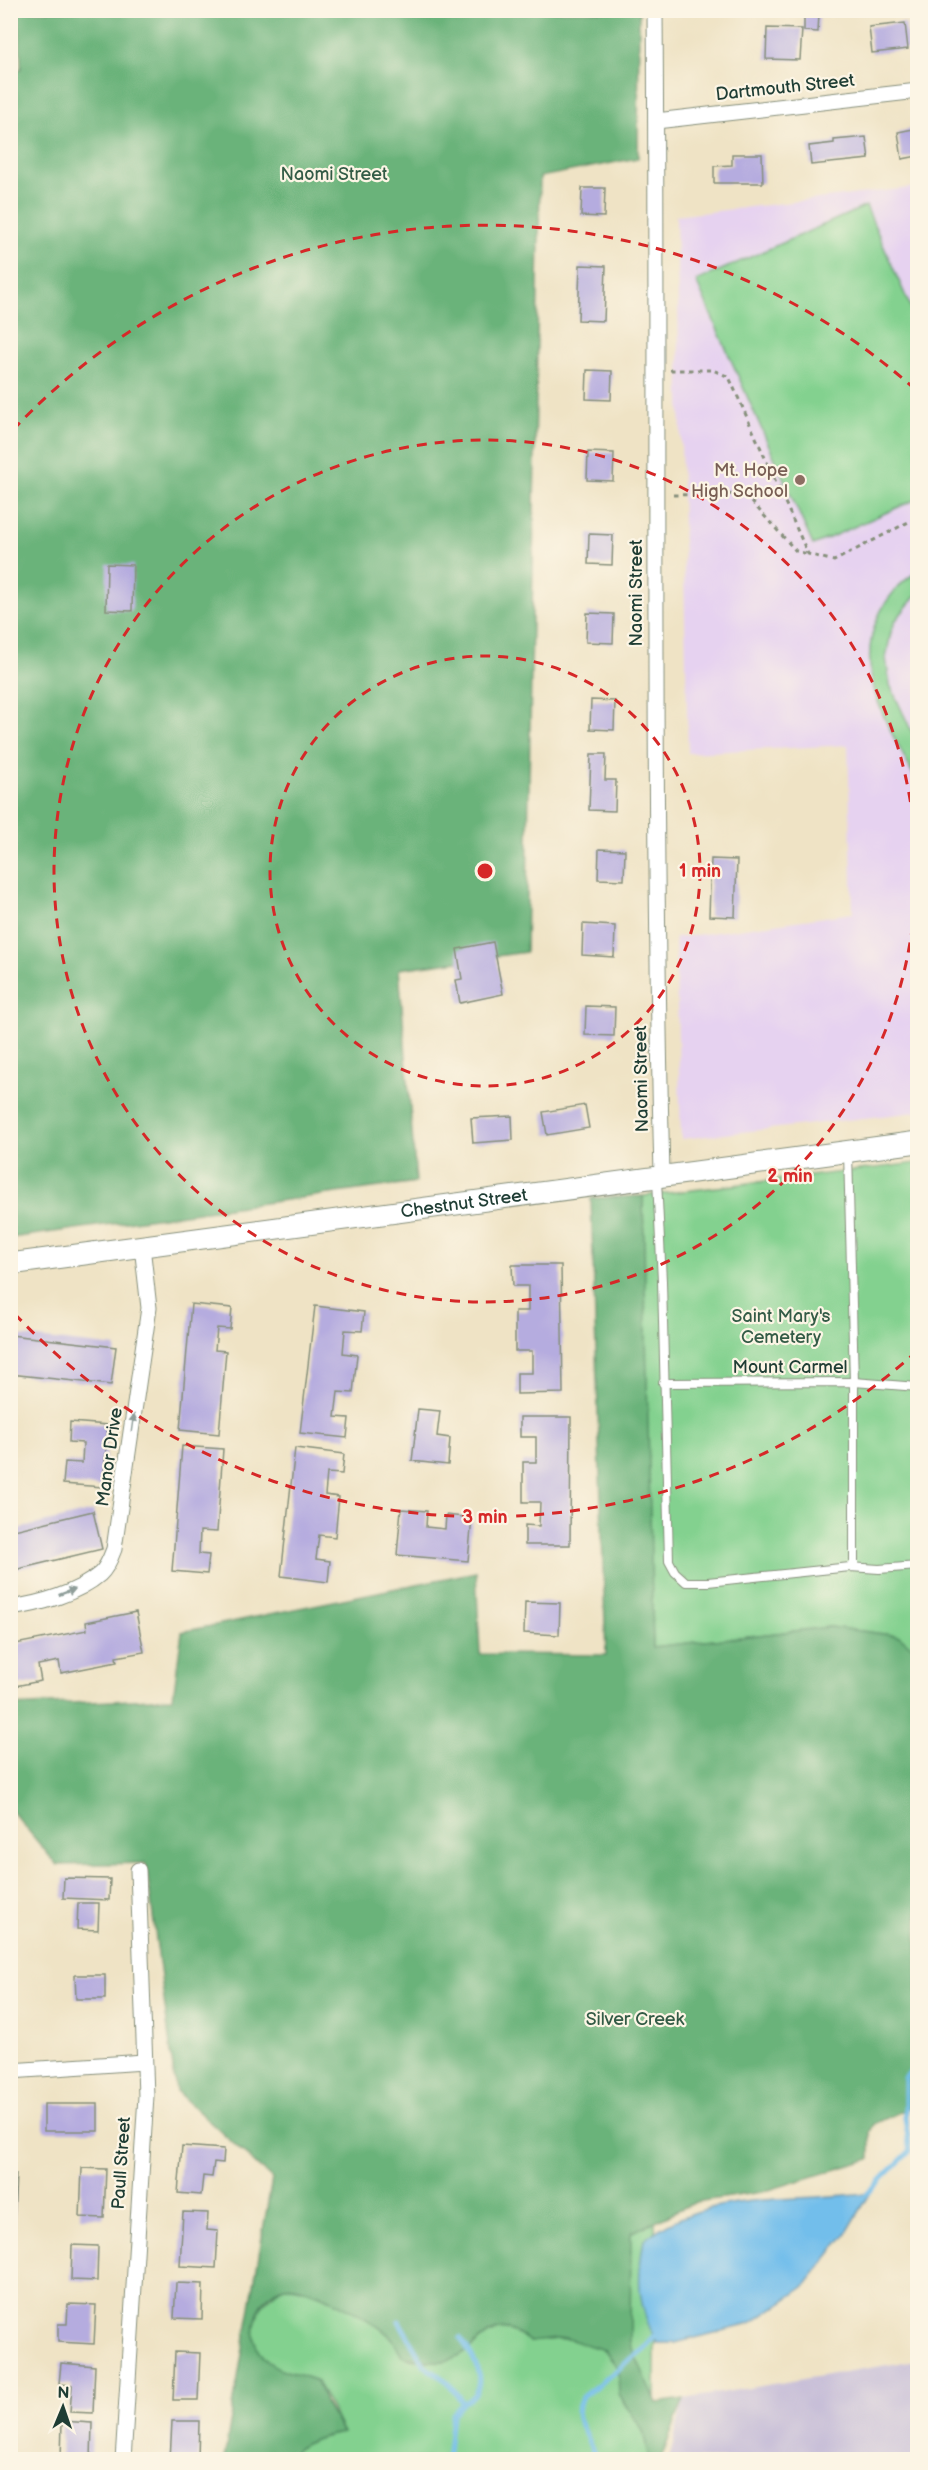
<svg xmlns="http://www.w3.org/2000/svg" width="928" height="2470" viewBox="0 0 928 2470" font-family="'Balsamiq Sans',sans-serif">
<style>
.built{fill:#e6d2f0}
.industrial{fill:#c8bfd8}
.green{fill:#83d18f;stroke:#518762;stroke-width:1.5}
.forest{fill:#6ab37a;stroke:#447857;stroke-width:1.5}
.water{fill:#72beeb;stroke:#487e90;stroke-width:1.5}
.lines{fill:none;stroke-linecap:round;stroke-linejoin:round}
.stream{stroke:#72beeb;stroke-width:5}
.building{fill:#b5acdf}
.lane-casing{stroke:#87907c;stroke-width:10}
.street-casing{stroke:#87907c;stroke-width:17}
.secondary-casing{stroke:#87907c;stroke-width:23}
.path{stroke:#87907c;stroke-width:3;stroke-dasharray:4.5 4.5;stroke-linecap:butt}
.lane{stroke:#fff;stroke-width:8}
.street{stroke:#fff;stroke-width:15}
.secondary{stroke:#fff;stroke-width:21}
.oneway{fill:#8f9e9a}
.ring{fill:none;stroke:#d62828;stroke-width:3;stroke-dasharray:10 8}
.education-dot{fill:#8d6e63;stroke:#fcf5e5;stroke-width:2}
.labels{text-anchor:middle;stroke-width:4.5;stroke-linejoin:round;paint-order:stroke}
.street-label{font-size:18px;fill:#1f3d34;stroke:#fcf5e5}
.park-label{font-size:18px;fill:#335b46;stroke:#fcf5e5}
.education-label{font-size:18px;fill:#785e54;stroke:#fcf5e5;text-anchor:end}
.centre{fill:#d62828;stroke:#fcf5e5;stroke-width:3}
.ring-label{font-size:18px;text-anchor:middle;font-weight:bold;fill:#d62828;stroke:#fcf5e5;stroke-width:4.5;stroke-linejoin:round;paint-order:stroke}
</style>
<rect width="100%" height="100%" fill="#fcf5e5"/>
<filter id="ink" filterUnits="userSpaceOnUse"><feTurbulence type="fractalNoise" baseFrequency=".0167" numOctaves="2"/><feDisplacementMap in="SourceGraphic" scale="12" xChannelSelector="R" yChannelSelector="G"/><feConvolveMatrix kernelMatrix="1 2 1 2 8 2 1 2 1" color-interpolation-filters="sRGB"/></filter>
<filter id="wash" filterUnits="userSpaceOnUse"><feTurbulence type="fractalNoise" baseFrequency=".008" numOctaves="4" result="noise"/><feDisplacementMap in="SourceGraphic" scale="24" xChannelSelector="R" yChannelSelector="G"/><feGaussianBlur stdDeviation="1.35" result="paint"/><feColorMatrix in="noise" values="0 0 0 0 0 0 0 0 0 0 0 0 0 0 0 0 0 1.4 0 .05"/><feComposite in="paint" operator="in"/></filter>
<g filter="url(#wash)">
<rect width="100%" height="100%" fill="#efe3c5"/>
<polygon class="built" points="917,187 917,1112 681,1139 675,938 853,913 848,745 688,753 676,216"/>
<polygon class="industrial" points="917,2360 917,2459 669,2459 684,2399"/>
<g class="green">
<polygon points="866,206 917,322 917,499 813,545 696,281"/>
<path d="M 917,572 L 917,594 L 896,620 L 891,632 L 886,658 L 890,685 L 917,743 L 917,782 C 892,731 852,676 878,617 C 886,599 900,582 917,572 Z"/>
<polygon points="917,1163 917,1652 899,1636 830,1627 653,1647 646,1457 643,1196"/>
<path d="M 627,2103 L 655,2191 L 655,2459 L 288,2459 C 298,2443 325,2436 343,2433 L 317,2381 C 301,2375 276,2371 265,2359 C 242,2336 259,2299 284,2287 C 313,2286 372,2318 393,2339 C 398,2345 402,2352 406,2359 C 421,2360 438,2364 453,2358 C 485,2347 491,2311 530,2342 C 558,2338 592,2334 611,2359 C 614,2363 617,2366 618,2371 C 621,2386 617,2397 629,2410 Z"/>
</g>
<g class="forest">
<polygon points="19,11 639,11 638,158 540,177 526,952 399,969 416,1182 11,1238 10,71 21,69"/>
<path d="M 643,1196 L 653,1647 L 830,1627 L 899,1636 L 918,1652 L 917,2104 L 874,2124 L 870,2132 L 870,2159 L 762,2192 L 695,2202 L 631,2233 L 630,2344 L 657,2403 L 684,2399 L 661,2459 L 649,2459 L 643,2431 L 619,2394 L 618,2368 L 604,2350 L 565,2338 L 530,2342 C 492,2311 485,2345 454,2358 C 439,2365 419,2359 403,2357 C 399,2351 396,2343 391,2337 C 375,2321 307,2282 284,2287 C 256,2294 244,2341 266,2360 C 278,2371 302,2375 317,2381 L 326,2405 L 343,2433 C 325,2435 298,2443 288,2459 L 224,2459 L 272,2179 L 176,2091 L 146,1863 L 57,1865 L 11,1810 L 10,1706 L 173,1698 L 182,1632 L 476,1572 L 480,1654 L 606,1655 L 591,1198 Z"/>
</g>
<path class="water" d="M 871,2192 L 846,2234 L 804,2287 L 750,2324 L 675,2343 L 657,2343 C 638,2307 636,2280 644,2240 C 708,2188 796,2204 871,2192 Z"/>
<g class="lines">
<g class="stream">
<polyline points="866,2195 910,2151 905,2117 905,2078 918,2062"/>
<polyline points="399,2321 425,2366 448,2382 463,2403 452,2415 447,2460"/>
<path d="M 460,2338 C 475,2357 492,2389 463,2403"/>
<polyline points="597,2460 578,2419 577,2411 582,2397 644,2349 659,2332"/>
</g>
</g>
<g id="blocks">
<g class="building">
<polygon points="804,14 819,14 818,32 804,31"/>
<polygon points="905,23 908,49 872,53 869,27"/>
<polygon points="767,28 802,29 800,60 766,59"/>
<polygon points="918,128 918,156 902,159 898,132"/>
<polygon points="866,137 869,159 811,165 809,146 834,143 834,140"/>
<polygon points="732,154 762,154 763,183 714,183 714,166 732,165"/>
<polygon points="582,188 605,188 604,217 581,216"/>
<polygon points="580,265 606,266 604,321 578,320"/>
<polygon points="587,370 612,371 611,400 586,399"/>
<polygon points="588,452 614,453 613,481 587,480"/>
<polygon points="589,534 613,535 612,565 588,564"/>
<polygon points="107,564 133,565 132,611 106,610"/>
<polygon points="587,613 614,614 613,643 586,642"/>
<polygon points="591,700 615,701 614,730 590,729"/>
<polygon points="591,754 606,754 605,780 616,780 615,811 589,810"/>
<polygon points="599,849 625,850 624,880 598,879"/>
<polygon points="711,859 737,860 735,917 709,916"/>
<polygon points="583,924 615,926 614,957 582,955"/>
<polygon points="493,942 503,994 460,1003 456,980 462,979 457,949"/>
<polygon points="586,1006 615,1007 614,1036 585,1035"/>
<polygon points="585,1105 589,1128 547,1135 543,1112"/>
<polygon points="512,1116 513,1140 473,1143 471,1118"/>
<polygon points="512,1265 561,1265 563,1393 517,1394 517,1373 532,1373 532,1351 515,1351 515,1311 528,1311 528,1286 513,1286"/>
<polygon points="191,1304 232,1308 230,1329 217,1328 215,1350 226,1351 219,1434 180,1430"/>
<polygon points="315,1306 364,1312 362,1331 345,1330 343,1353 357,1355 353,1393 338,1392 335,1417 349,1418 347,1438 300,1433"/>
<polygon points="10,1335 116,1347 111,1385 10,1374"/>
<polygon points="418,1409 440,1411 437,1436 450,1438 448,1465 412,1461"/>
<polygon points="520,1417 571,1417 570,1545 525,1545 525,1525 539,1526 540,1502 523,1502 523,1462 536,1462 536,1437 520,1437"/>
<polygon points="70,1422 108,1425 103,1487 63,1484 65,1462 82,1463 83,1443 69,1442"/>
<polygon points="182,1446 223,1449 217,1532 200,1531 199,1554 209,1555 207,1574 172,1571"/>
<polygon points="295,1448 344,1454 342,1474 327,1473 325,1495 339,1497 335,1537 319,1535 316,1559 330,1561 328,1582 281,1576"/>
<polygon points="401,1509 427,1511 426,1527 445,1529 446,1515 472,1518 468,1561 397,1555"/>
<polygon points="93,1511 102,1549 10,1571 10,1531"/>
<polygon points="525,1602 560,1603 559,1635 524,1633"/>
<polygon points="136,1612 144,1652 116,1657 117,1662 61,1673 59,1661 38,1665 41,1681 10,1687 10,1645 87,1630 86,1622"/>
<polygon points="64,1878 110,1879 109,1900 63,1898"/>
<polygon points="78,1903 99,1903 98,1930 77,1929"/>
<polygon points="75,1975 105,1975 105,1999 76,1999"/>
<rect x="44" y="2104" width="54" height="27"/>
<polygon points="182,2146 224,2149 223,2163 214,2162 212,2177 203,2176 201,2195 178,2193"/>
<polygon points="82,2168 106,2169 104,2218 80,2217"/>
<polygon points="10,2174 16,2174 14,2222 10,2222"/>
<polygon points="183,2212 208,2213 207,2230 218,2231 216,2268 180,2266"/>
<polygon points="10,2234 14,2234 13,2279 10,2279"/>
<polygon points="72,2245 98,2246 97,2281 71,2280"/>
<polygon points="176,2283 203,2284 202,2319 174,2318"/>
<polygon points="68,2304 96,2305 94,2344 58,2342 58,2324 67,2324"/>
<polygon points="175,2352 200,2353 198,2400 173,2400"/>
<polygon points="61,2363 95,2366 93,2413 70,2412 72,2385 59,2384"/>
<polygon points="62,2421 92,2423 91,2460 61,2460"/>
<polygon points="172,2421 199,2421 198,2460 170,2460"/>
</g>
</g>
</g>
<g filter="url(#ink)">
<use href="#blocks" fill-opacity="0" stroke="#87907c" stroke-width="1.5"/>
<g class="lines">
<defs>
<g id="lane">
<polyline points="848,1152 854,1382 854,1567"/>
<polyline points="657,1180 662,1281 669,1561 675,1572 686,1582 708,1582 850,1567 879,1569 918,1566"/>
<polyline points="663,1383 854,1382 918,1387"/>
</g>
<g id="street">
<path d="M 655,10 C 658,398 652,787 662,1174"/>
<polyline points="656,121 918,91"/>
<path d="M 10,1608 C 40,1604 78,1593 100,1574 C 107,1568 111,1557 114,1549 L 149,1308 L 142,1246"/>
<polyline points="10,2071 144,2062"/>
<polyline points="123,2460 146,2096 138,1870"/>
</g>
<g id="secondary">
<path id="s1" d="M 10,1264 L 918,1142"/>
</g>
</defs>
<use href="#lane" class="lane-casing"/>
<use href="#street" class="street-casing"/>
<use href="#secondary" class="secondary-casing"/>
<g class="path">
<polyline points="670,370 713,370 729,377 808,554 834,561 918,517"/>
<polyline points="673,495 741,494 750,500 796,551 808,554"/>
</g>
<use href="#lane" class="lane"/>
<use href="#street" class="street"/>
<use href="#secondary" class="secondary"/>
</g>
<defs><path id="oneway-solid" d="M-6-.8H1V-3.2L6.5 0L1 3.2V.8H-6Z" transform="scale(1.5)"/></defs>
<g class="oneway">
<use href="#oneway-solid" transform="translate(133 1423) rotate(-82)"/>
<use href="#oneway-solid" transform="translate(67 1592) rotate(-20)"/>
</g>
</g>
<g class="ring">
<circle cx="485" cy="871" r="215"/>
<circle cx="485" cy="871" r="431"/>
<path d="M917 1351A646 646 0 0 1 13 1312M13 430A646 646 0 0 1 917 391"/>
</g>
<circle class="education-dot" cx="800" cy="480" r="6"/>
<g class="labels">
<g class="street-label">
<text transform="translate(785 87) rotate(-6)" y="6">Dartmouth Street</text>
<text transform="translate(636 593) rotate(-90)" y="6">Naomi Street</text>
<text transform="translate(641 1079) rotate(-91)" y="6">Naomi Street</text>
<text dy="6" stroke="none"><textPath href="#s1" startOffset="458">Chestnut Street</textPath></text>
<text x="790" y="1373">Mount Carmel</text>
<text transform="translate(109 1457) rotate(-82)" y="6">Manor Drive</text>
<text transform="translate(121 2163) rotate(-86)" y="6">Paull Street</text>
</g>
<g class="park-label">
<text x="334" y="180">Naomi Street</text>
<text x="781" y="1322">Saint Mary's<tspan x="781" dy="21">Cemetery</tspan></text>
<text x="635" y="2025">Silver Creek</text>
</g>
<g class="education-label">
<text x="788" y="476">Mt. Hope<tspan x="788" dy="21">High School</tspan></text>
</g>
</g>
<circle cx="485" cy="871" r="9" class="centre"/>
<g class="ring-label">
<text x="700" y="877">1 min</text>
<text x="790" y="1182">2 min</text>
<text x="485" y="1523">3 min</text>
</g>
<rect width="928" height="2470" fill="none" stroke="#fcf5e5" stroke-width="36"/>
<g transform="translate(63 2407) rotate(2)" stroke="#fcf5e5" stroke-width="4.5" paint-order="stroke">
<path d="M0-4.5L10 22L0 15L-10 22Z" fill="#1f3d34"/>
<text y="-9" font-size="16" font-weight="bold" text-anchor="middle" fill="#1f3d34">N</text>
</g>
</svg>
